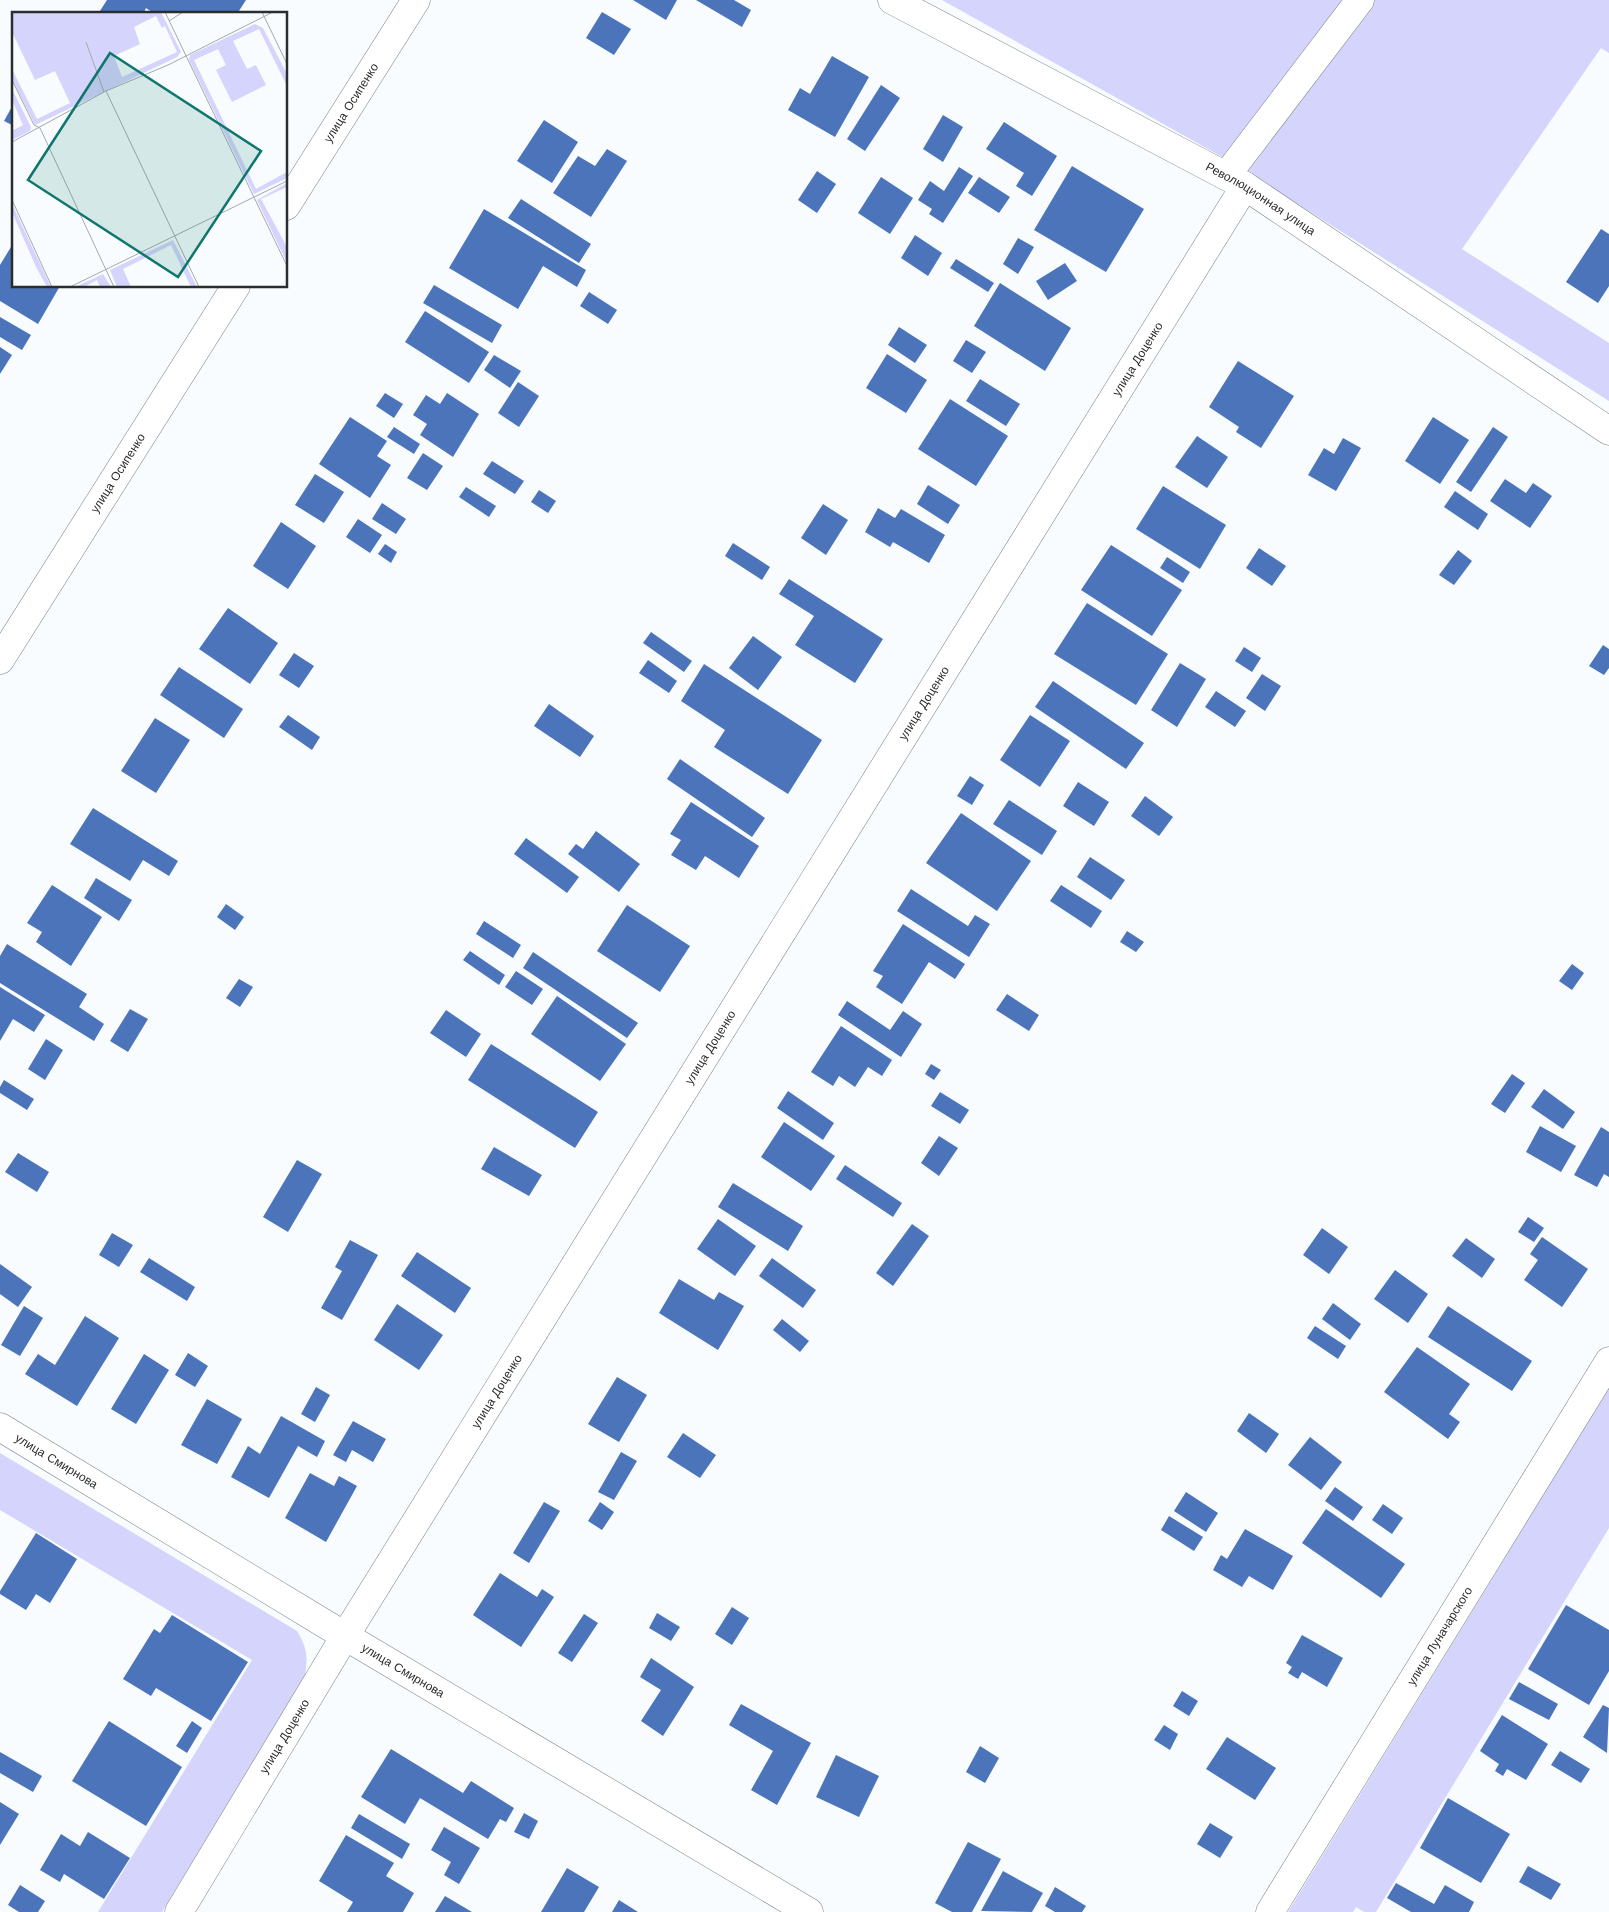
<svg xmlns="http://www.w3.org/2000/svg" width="1609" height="1912" viewBox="0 0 1609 1912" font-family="'Work Sans',sans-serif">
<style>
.green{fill:#d5d4fc}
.building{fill:#4c74bb}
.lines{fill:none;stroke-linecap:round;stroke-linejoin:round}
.minor-casing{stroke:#798186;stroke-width:29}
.minor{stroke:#fff;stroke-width:28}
.labels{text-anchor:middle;stroke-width:5;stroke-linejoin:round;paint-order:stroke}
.street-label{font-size:12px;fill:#2a2d2f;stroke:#fff}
.inset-road{fill:none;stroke:#a6a9ab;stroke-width:1}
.view{fill:#0f766e;fill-opacity:0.15;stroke:#0f766e;stroke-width:2.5}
.inset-edge{fill:none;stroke:#2a2d2f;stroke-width:2.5}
</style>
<rect width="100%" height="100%" fill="#f8fcfe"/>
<g class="green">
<polygon points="942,0 1609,0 1609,53 1601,48 1462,249 1609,343 1609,401 1233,163"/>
<polygon points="1609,1388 1609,1528 1376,1912 1364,1912 1356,1907 1353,1912 1288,1912"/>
<path d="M 0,1453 L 297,1631 C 307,1647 308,1657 305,1675 L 162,1912 L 98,1912 L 252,1660 L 0,1510 Z"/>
</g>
<g class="building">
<polygon points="107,0 246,0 237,14 155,14 146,8 143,14 98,14"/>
<polygon points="633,0 677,0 666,20"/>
<polygon points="696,0 734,0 751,10 742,27"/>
<polygon points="602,12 631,29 614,55 586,38"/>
<polygon points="832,56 869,77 835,137 788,110 800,88 810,94"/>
<polygon points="881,85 900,98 865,151 847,139"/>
<polygon points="14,103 14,126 4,121"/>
<polygon points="943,115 963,127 943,162 923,149"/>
<polygon points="544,120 578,142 552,183 517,161"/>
<polygon points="1004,122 1057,156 1032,196 1016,186 1024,173 986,149"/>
<polygon points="607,149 627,161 591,217 553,193 578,156 595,166"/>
<polygon points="1072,166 1144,209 1106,272 1034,230"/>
<polygon points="959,167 973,176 943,223 929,214 932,209 918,200 930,181 944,191"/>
<polygon points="817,171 836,184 817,213 798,200"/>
<polygon points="881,177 913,198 890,234 858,213"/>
<polygon points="979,177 1010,197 999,213 968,193"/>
<polygon points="521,199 591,244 579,263 508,218"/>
<polygon points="484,209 586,270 577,287 543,266 518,309 449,268"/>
<polygon points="1601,229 1609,234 1609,286 1598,303 1566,282"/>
<polygon points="915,235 942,253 928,276 901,258"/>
<polygon points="1018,238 1034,247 1018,274 1003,264"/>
<polygon points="14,242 14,286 60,286 38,324 0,301 0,265"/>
<polygon points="956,259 994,283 988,292 950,268"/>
<polygon points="1065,263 1077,281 1048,300 1036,281"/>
<polygon points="1000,283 1071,328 1045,371 974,326"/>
<polygon points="434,285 502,325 492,343 423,303"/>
<polygon points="589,292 617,310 608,324 580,306"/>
<polygon points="425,311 489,352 469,383 405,342"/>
<polygon points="0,317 31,335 22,350 0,337"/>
<polygon points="899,327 927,345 915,363 888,345"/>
<polygon points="966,340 986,352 972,373 953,361"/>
<polygon points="0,347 12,355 0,374"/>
<polygon points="887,354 927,380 906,413 866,388"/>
<polygon points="494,355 521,371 510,388 484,370"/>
<polygon points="1238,361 1294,396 1261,448 1236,432 1239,427 1209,407"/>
<polygon points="980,379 1020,404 1006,426 966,401"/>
<polygon points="518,382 539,396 519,427 498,413"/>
<polygon points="385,393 403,404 394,418 376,406"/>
<polygon points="447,393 479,414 453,457 420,435 427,424 413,415 426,395 440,404"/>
<polygon points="950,399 1008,436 976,486 918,449"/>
<polygon points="350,417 387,441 377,456 391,465 370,498 319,464"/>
<polygon points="1433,417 1469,440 1440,484 1405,461"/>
<polygon points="394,427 420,444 414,454 387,437"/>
<polygon points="1493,427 1508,437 1471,492 1456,482"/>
<polygon points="1197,436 1228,457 1207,488 1175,467"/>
<polygon points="1343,438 1361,448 1336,491 1308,475 1324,448 1334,454"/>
<polygon points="423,453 443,466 427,490 407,478"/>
<polygon points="492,461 524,481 515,494 483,474"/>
<polygon points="315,474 344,492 324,523 295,505"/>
<polygon points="1505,479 1526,493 1533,483 1552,496 1530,528 1490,501"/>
<polygon points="928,485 960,505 948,524 917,504"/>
<polygon points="1163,486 1226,525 1200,569 1136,529"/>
<polygon points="466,487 496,506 489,517 459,497"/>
<polygon points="539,490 556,501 548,513 531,502"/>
<polygon points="1455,491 1488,514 1478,530 1444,507"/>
<polygon points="382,503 406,519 396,534 372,519"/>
<polygon points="823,504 848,520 826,555 801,538"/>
<polygon points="878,508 895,518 901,509 945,535 929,563 893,542 890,547 865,532"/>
<polygon points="358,519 382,535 370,553 346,537"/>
<polygon points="281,522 316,546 288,589 253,566"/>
<polygon points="733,543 770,567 762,580 725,556"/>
<polygon points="385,544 397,552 391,563 378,554"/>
<polygon points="1111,545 1182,590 1152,636 1081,590"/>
<polygon points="1259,548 1286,566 1272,586 1246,568"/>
<polygon points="1458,550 1472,561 1454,585 1439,575"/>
<polygon points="1167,557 1190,572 1183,583 1160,568"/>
<polygon points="789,579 883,639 855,683 795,645 814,616 779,594"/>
<polygon points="1087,603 1168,654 1136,705 1054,654"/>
<polygon points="228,608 278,643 250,684 199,649"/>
<polygon points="651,632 692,661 684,672 643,643"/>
<polygon points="753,636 782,657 758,690 729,668"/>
<polygon points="1603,645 1609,649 1609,668 1604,675 1589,666"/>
<polygon points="1244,647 1261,658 1252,672 1235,661"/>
<polygon points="294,653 314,666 299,688 279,675"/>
<polygon points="648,660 677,681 669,693 639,673"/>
<polygon points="1180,663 1206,679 1177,727 1151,710"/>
<polygon points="704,664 822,740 788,794 714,747 725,730 681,701"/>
<polygon points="179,667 243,709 224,738 160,695"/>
<polygon points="1262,674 1281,686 1265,711 1246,698"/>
<polygon points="1053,681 1144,743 1126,769 1035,707"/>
<polygon points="1216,691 1246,711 1235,727 1205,707"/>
<polygon points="549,704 594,736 580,757 534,726"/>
<polygon points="288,715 320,737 312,750 279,727"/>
<polygon points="1030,715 1070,741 1040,787 1000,760"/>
<polygon points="155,718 190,740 156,793 121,771"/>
<polygon points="680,759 765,818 752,837 667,779"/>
<polygon points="970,776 984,785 972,805 957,796"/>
<polygon points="1078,782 1109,802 1094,826 1063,806"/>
<polygon points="1145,796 1173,817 1159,836 1131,816"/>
<polygon points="1009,800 1057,831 1042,855 993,824"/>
<polygon points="691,802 759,846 739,878 705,856 696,870 671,855 681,840 670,834"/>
<polygon points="93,808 178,861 169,876 143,860 130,881 70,844"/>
<polygon points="961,813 1031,861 997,911 926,863"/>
<polygon points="596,831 640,864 619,892 568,854 576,844 583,849"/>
<polygon points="526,838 579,877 567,893 514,854"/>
<polygon points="1090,857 1125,880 1111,900 1077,877"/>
<polygon points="96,878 132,900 119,921 84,898"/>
<polygon points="52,885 102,917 71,966 36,942 42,932 27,923"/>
<polygon points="1061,885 1102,911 1091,928 1050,901"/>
<polygon points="911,889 968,926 975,915 990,924 969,957 897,911"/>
<polygon points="226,904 244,917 235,930 217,917"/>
<polygon points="627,905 690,946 660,992 597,951"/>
<polygon points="484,921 521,945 513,958 476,934"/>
<polygon points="903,924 965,964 955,979 929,962 902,1004 876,987 883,976 873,971"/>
<polygon points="1127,931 1144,942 1136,952 1120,942"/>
<polygon points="7,944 87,994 79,1007 104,1024 94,1041 0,983 0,956"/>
<polygon points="470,951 505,975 499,985 463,960"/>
<polygon points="533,952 638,1023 627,1038 523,968"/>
<polygon points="1572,964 1584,973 1572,990 1559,981"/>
<polygon points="516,971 543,989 532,1005 505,987"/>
<polygon points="239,979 253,987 240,1007 226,998"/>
<polygon points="0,987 45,1015 34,1032 13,1019 0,1041"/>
<polygon points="1007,994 1039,1015 1029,1031 996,1010"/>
<polygon points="557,996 626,1044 600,1081 531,1034"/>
<polygon points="847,1001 890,1030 903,1011 922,1024 901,1057 838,1015"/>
<polygon points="130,1009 148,1019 128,1052 110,1041"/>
<polygon points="446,1010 481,1034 466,1057 430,1033"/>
<polygon points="841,1026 892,1060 882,1076 868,1067 855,1087 839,1076 833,1086 811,1072"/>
<polygon points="46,1039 63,1050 45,1080 28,1069"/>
<polygon points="491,1044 598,1112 575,1148 468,1080"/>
<polygon points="931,1064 941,1070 934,1080 925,1074"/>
<polygon points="1512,1074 1525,1083 1505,1113 1491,1104"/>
<polygon points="4,1080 34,1099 27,1110 0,1093 0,1087"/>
<polygon points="1544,1089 1575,1112 1563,1129 1531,1107"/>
<polygon points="788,1091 834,1123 823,1140 777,1108"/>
<polygon points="940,1092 969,1110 960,1124 931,1106"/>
<polygon points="784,1122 835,1156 811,1191 761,1157"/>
<polygon points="1540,1126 1576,1146 1561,1172 1526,1152"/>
<polygon points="1601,1127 1609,1132 1609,1177 1604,1174 1597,1187 1574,1175"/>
<polygon points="939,1136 958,1148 939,1176 921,1163"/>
<polygon points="494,1147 542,1175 529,1196 481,1169"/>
<polygon points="18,1153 49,1172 37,1192 5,1172"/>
<polygon points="297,1160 322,1174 288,1232 263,1217"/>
<polygon points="845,1165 902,1203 893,1217 836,1179"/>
<polygon points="733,1183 803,1226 788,1251 718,1207"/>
<polygon points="1528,1217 1544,1228 1534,1242 1518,1232"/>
<polygon points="718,1219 756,1246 735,1276 697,1249"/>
<polygon points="912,1224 929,1236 893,1286 876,1273"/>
<polygon points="1322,1228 1348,1247 1329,1274 1303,1255"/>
<polygon points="112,1233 133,1245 119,1267 99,1255"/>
<polygon points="1542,1237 1588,1269 1562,1307 1524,1280 1538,1260 1530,1254"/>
<polygon points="1466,1238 1495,1259 1482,1278 1452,1256"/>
<polygon points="350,1240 378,1255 342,1320 321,1308 342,1271 335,1267"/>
<polygon points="417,1252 471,1288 455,1313 401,1276"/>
<polygon points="149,1258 195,1287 187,1301 140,1272"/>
<polygon points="772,1258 816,1290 803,1308 759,1276"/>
<polygon points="0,1264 32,1287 18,1307 0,1294"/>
<polygon points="1395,1270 1428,1294 1408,1323 1374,1299"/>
<polygon points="679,1279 714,1300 719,1292 744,1306 718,1350 659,1313"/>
<polygon points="1333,1303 1361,1324 1350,1340 1322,1319"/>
<polygon points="397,1304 443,1335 419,1370 374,1340"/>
<polygon points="24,1306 43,1318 20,1356 1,1345"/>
<polygon points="1448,1306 1532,1361 1512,1391 1428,1337"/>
<polygon points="85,1316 119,1338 77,1406 25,1374 38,1354 55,1365"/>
<polygon points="782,1319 809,1341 800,1352 773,1330"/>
<polygon points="1315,1326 1346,1346 1338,1359 1307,1338"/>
<polygon points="1417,1347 1470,1384 1449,1414 1460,1422 1448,1439 1384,1392"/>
<polygon points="188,1353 208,1366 195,1387 175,1375"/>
<polygon points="144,1354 169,1370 136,1424 111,1409"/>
<polygon points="617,1377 647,1395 619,1442 588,1424"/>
<polygon points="316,1387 330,1395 315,1422 301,1414"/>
<polygon points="207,1399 242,1419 217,1464 181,1445"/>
<polygon points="1249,1413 1279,1434 1266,1453 1237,1431"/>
<polygon points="281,1416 325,1441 317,1457 298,1446 269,1498 231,1477 248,1446 260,1454"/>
<polygon points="353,1421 386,1439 373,1462 352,1450 346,1462 333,1455"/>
<polygon points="683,1433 716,1455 700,1478 667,1457"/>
<polygon points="1310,1437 1342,1462 1321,1490 1288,1465"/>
<polygon points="621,1452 637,1461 614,1500 598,1492"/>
<polygon points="310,1473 334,1486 339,1476 357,1486 326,1542 285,1518"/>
<polygon points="1335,1487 1363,1507 1353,1521 1325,1501"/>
<polygon points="1186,1492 1218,1513 1206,1532 1174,1511"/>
<polygon points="544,1502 560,1511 529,1563 513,1553"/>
<polygon points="600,1502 614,1512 602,1530 588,1521"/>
<polygon points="1383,1504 1403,1518 1392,1534 1372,1520"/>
<polygon points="1326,1509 1405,1564 1381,1598 1302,1543"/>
<polygon points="1169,1516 1203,1537 1194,1551 1161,1530"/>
<polygon points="1245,1529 1293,1556 1273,1590 1249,1576 1242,1587 1213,1570 1221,1555 1227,1559"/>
<polygon points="36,1533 77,1559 50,1603 36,1594 26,1610 0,1594 0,1591"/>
<polygon points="500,1573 537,1597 542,1589 554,1597 521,1647 473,1615"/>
<polygon points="1566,1605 1609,1630 1609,1671 1589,1705 1528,1669"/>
<polygon points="732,1607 749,1618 732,1645 715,1634"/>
<polygon points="657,1613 680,1627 671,1641 649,1628"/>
<polygon points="584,1614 598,1623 572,1662 558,1653"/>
<polygon points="172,1615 248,1662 211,1721 156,1688 151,1696 123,1679 154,1629 160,1633"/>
<polygon points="1302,1635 1343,1658 1327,1687 1302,1672 1298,1679 1288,1673 1292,1667 1286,1663"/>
<polygon points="651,1658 694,1687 663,1736 641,1721 661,1690 640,1677"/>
<polygon points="1519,1682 1558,1704 1549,1720 1509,1699"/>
<polygon points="1182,1691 1198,1701 1189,1716 1173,1706"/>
<polygon points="741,1704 811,1743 777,1805 751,1790 773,1751 729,1725"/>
<polygon points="1603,1705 1609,1708 1607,1753 1583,1737"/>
<polygon points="1502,1715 1548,1744 1526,1780 1507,1769 1503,1776 1495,1771 1499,1764 1480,1751"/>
<polygon points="109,1721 182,1767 146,1826 72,1781"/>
<polygon points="192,1721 202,1728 187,1753 176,1746"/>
<polygon points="1164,1725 1178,1734 1170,1750 1154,1740"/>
<polygon points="1227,1737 1276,1768 1255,1800 1206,1769"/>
<polygon points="980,1746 999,1758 985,1783 966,1772"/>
<polygon points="391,1749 463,1793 471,1781 514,1808 506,1822 500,1819 488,1839 420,1798 405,1824 361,1797"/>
<polygon points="1560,1751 1590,1769 1581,1783 1551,1765"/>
<polygon points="0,1752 42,1776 33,1792 0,1773"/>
<polygon points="836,1755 879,1776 859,1817 816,1797"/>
<polygon points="1448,1798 1510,1834 1481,1883 1420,1848"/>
<polygon points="0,1802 19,1814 0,1845"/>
<polygon points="524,1813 538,1821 529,1839 514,1832"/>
<polygon points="359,1814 410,1844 402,1859 351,1828"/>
<polygon points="1210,1823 1233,1837 1220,1858 1197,1844"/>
<polygon points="444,1827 480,1848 459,1884 444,1875 451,1862 431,1850"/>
<polygon points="88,1832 130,1858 104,1899 64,1874 60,1882 40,1870 61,1834 80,1846"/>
<polygon points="346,1835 394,1863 386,1876 414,1893 403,1912 347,1912 353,1902 319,1881"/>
<polygon points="968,1842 1001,1859 972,1912 952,1912 935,1903"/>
<polygon points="1528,1866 1561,1884 1551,1900 1519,1882"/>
<polygon points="567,1868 599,1887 584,1912 541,1912"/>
<polygon points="1003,1871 1043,1893 1032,1912 981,1911"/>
<polygon points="1396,1883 1434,1904 1445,1885 1474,1902 1469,1912 1411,1912 1387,1898"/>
<polygon points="20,1885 45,1901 38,1912 19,1912 8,1905"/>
<polygon points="1055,1887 1086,1906 1082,1912 1055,1912 1045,1906"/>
<polygon points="445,1896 472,1912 435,1912"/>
<polygon points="619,1900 638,1912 612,1912"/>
</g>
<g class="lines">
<defs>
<g id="minor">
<path id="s1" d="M 892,0 L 1245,186 L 1609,431"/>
<polyline points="1226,176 1360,0"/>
<path id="s2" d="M 286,206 L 416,0"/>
<path id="s3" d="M 0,660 L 236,286"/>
<path id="s4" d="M 0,1427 L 345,1636 L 809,1912"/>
<path id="s5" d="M 179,1912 L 345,1636 L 1245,186"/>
<path id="s6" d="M 1270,1912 L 1609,1361"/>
</g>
</defs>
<use href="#minor" class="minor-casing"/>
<use href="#minor" class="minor"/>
</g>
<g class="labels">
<g class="street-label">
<text dy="4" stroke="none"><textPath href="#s2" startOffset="122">улица Осипенко</textPath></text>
<text dy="4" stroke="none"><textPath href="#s1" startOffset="419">Революционная улица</textPath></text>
<text dy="4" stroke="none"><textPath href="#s5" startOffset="1825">улица Доценко</textPath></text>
<text dy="4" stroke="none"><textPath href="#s3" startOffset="221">улица Осипенко</textPath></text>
<text dy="4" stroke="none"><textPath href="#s5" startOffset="1420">улица Доценко</textPath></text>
<text dy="4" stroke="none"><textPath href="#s5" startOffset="1015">улица Доценко</textPath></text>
<text dy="4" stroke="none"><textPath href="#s5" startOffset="610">улица Доценко</textPath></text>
<text dy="4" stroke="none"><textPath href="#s4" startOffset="66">улица Смирнова</textPath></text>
<text dy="4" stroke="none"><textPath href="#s6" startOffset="324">улица Луначарского</textPath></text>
<text dy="4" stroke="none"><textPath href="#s4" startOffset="471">улица Смирнова</textPath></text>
<text dy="4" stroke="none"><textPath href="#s5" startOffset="205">улица Доценко</textPath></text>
</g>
</g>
<g transform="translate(12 12)">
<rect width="275" height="275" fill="#f8fcfe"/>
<path d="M 0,0 L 149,0 L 169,40 L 165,45 L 23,113 L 0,67 L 0,57 L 25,107 L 58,91 L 43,59 L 23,68 L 0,20 ZM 144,4 L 150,16 L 153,14 L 165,40 L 110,65 L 102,44 L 128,32 L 122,15 ZM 243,12 L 251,16 L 275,62 L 275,74 L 247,17 L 221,29 L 235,57 L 244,53 L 254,73 L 220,90 L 204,58 L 214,53 L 206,37 L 182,48 L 244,177 L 275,160 L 275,166 L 242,182 L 177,48 L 178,43 ZM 0,77 L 19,115 L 18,119 L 0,128 L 0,119 L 11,113 L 0,88 ZM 275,171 L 275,175 L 249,187 L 275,235 L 275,251 L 245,188 ZM 0,192 L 39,275 L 35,275 L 24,255 L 0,200 ZM 161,228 L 185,275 L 179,275 L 159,233 L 111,257 L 119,275 L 105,275 L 98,258 ZM 91,262 L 99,275 L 88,275 L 85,268 L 72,275 L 63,275 Z" fill="#d5d4fc" fill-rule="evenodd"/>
<path class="inset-road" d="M 153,0 L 275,254M 250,0 L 275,52M 157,9 L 171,0M 74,30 L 92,80M 0,68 L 22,113 L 28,116 L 102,275M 94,79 L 187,275M 0,130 L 94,79 L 156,53 L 261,0M 0,188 L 40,275M 58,275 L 275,169"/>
<path class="view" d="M 98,41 L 249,139 L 166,265 L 16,168 Z"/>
<rect width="275" height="275" class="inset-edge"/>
</g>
</svg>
